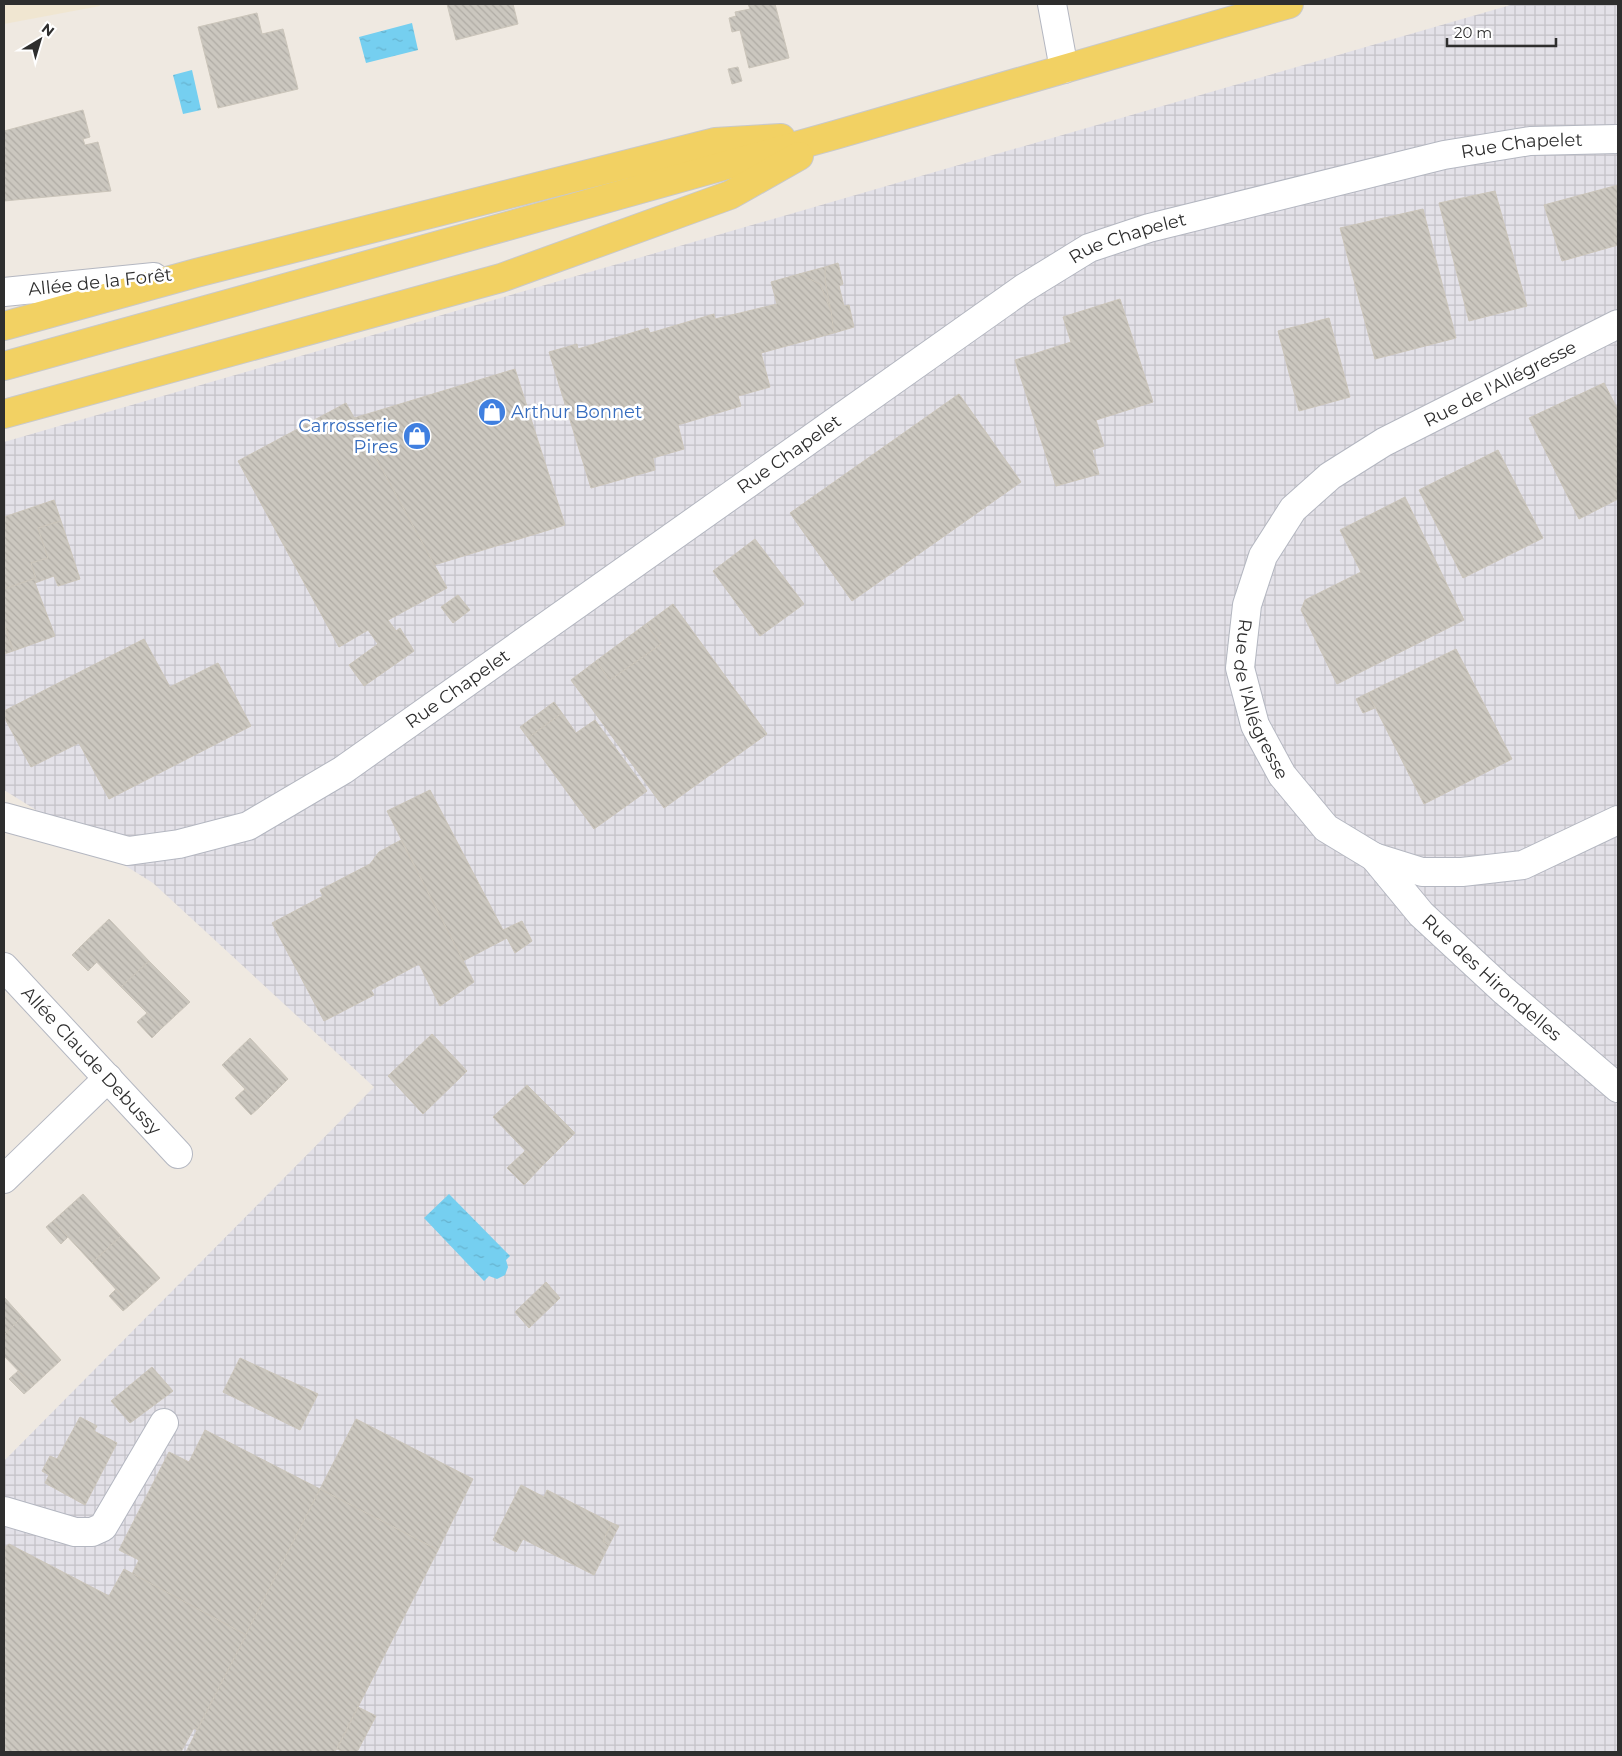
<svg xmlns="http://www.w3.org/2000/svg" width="1622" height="1756" viewBox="0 0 1622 1756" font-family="Montserrat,sans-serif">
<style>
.industrial{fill:url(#industrial-grid)}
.education{fill:#f0e6d1}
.water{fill:url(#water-ripples)}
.building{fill:url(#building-back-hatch);stroke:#cbc5ba}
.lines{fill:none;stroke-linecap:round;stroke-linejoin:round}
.minor-casing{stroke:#b4b7c1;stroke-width:30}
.major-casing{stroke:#c9c9c9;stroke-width:30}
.minor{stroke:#fff;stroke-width:28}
.major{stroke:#f2d163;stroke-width:28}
.labels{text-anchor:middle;stroke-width:5;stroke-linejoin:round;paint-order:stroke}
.street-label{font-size:18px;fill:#2e2e2e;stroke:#fff}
.shop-label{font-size:18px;fill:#366cbe;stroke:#fff;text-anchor:start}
</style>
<defs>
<pattern id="industrial-grid" width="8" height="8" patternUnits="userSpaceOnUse" patternTransform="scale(1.25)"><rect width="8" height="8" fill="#e3e1e8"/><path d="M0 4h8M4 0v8" fill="none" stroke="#c3c1c7"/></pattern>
<pattern id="water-ripples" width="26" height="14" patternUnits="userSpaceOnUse" patternTransform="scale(1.25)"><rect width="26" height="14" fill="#75cff0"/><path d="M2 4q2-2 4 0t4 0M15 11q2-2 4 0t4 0" fill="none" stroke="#66b2ce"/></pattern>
<pattern id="building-back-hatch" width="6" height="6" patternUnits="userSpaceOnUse" patternTransform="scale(1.25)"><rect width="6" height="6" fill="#cbc7bf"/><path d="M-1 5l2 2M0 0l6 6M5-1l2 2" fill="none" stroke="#afaba4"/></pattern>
</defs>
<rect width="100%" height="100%" fill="#efe9e1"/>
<polygon class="industrial" points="1514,4 1618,4 1618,1752 4,1752 4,1461 374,1087 153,883 4,790 4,442"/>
<polygon class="education" points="4,4 99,4 100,6 4,24"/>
<g class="water">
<polygon points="412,23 418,50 366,63 359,37"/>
<polygon points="192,70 201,110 183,114 173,75"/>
<polygon points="449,1194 510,1256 506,1260 508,1267 505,1275 497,1279 489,1276 484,1281 424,1218"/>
</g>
<g class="building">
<polygon points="447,4 513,4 518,24 456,40"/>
<polygon points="748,4 775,4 789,58 749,68 740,30 732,32 729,18 736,16 735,12 750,9"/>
<polygon points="257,13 262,34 283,29 298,89 218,108 198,27"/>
<polygon points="738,67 742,81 732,84 728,69"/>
<polygon points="83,110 90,137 83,139 85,145 98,142 111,191 4,201 4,131"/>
<polygon points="1618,185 1618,245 1562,261 1544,205"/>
<polygon points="1495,191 1527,306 1469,321 1439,203"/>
<polygon points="1423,209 1456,338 1375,359 1340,228"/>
<polygon points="838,263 843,284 839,286 844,306 849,305 854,327 834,333 825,281 825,267"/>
<polygon points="825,267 825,281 831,311 820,284 799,274"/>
<polygon points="799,274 820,284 831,311 834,333 761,353 770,387 738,396 741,406 678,425 684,449 653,458 655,470 591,488 549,352 577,344 578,349 648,328 650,333 714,314 715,319 777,304 771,282"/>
<polygon points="1120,299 1153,402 1096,420 1104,446 1092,450 1099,474 1056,486 1015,360 1071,342 1063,317"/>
<polygon points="1329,318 1350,397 1299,411 1278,331"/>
<polygon points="515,369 565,525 434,565 354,418"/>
<polygon points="1604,383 1618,410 1618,499 1579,519 1529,418"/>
<polygon points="959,394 1021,482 852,601 790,513"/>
<polygon points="346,403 447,588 388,620 396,631 400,628 414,651 364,686 349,665 378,644 368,630 339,647 238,461"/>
<polygon points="1498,450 1543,538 1463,578 1419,490"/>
<polygon points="1405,497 1464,620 1337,684 1301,610 1305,600 1361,572 1340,530"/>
<polygon points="54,500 61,521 38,528 48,558 31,563 36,578 4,589 4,517"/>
<polygon points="61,521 80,579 58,586 54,576 35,583 55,636 13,651 4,623 4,589 36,578 31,563 48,558 38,528"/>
<polygon points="755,539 804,604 760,636 713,571"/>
<polygon points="458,595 470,610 453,623 441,607"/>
<polygon points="673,604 767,734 664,808 571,680 596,661 610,680 661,644 646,624"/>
<polygon points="4,623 13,651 4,654"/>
<polygon points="646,624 661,644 610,680 596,661"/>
<polygon points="144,639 170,687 218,663 251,726 109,799 79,743 31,767 4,717 4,711"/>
<polygon points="1456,649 1512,759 1424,804 1368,693"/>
<polygon points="1368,693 1375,708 1363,713 1356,699"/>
<polygon points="554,702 562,713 528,738 520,727"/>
<polygon points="562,713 576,733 595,720 647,791 594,829 528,738"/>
<polygon points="430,790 503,930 522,921 532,941 515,953 507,938 463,961 387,811"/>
<polygon points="401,840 474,982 440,1006 419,964 371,990 374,995 324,1021 272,923 323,896 320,890 370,864 379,852"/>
<polygon points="109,919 149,961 121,987 81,946"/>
<polygon points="81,946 97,962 88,971 72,955"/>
<polygon points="149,961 190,1002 162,1028 121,987"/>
<polygon points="147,1013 162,1028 152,1038 137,1022"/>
<polygon points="432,1034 467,1071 423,1114 388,1076"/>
<polygon points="250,1038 288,1079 261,1106 222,1065"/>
<polygon points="527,1085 575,1133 541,1167 493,1117"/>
<polygon points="245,1089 261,1106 251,1115 235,1098"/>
<polygon points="525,1151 541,1167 524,1185 507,1168"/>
<polygon points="83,1194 121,1236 92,1263 53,1221"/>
<polygon points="53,1221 68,1237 61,1244 46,1227"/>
<polygon points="121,1236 160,1278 130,1305 92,1263"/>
<polygon points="546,1282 560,1298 529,1328 515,1312"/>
<polygon points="116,1289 130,1305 123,1311 109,1296"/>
<polygon points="4,1297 22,1317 4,1335"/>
<polygon points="22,1317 61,1360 33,1386 4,1356 4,1335"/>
<polygon points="240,1358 318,1394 300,1430 223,1392"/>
<polygon points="152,1367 173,1391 130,1423 111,1401"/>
<polygon points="18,1371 33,1386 24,1394 9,1379"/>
<polygon points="80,1417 97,1426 94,1431 117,1443 85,1505 45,1483 49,1475 42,1471 50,1456 57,1459"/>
<polygon points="356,1419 473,1479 438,1550 320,1489"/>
<polygon points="205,1430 320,1489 246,1635 132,1574 139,1560 119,1550 169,1452 189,1462"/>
<polygon points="521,1485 544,1497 547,1490 612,1523 603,1541 609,1545 594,1575 523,1539 516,1552 493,1540"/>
<polygon points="320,1489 438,1550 358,1707 335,1752 186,1752"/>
<polygon points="612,1523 619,1526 609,1545 603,1541"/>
<polygon points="9,1544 109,1596 124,1569 246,1635 197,1730 194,1728 181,1752 4,1752 4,1548"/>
<polygon points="358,1707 376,1716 357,1752 344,1752 337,1749"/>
</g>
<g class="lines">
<defs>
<g id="minor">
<polyline points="1052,4 1064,69"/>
<polyline points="4,292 154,277"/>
<path id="s1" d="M 1618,324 L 1384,442 L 1330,476 L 1293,509 L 1263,556 L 1247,605 L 1240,668 L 1255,725 L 1282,775 L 1326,828 L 1374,857 L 1422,872 L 1462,872 L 1523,865 L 1618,820"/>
<path id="s2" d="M 4,817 L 128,851 L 179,844 L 248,826 L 343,770 L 1024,288 L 1089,248 L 1149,228 L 1444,155 L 1530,141 L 1618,139"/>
<path id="s3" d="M 1374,857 L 1421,914 L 1502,989 L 1618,1088"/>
<path id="s4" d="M 4,967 L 178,1154"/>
<polyline points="4,1179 108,1078"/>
<polyline points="4,1511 75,1532 92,1532 103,1527 164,1423"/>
</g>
<g id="major">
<polyline points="4,326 196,273 715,142 781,138"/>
<polyline points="4,366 835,135 1289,4"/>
<polyline points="4,414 501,278 730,195 799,156"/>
</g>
</defs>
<use href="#minor" class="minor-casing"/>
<use href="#major" class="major-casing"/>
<use href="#minor" class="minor"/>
<use href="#major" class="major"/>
</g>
<defs>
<symbol id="shop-disc" viewBox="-11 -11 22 22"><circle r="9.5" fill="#3f7fe0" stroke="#fff"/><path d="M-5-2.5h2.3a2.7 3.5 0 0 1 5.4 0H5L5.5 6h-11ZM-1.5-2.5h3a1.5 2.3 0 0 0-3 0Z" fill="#fff"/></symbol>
</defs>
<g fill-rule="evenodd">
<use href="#shop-disc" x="476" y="396" width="32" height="32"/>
<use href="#shop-disc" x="401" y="420" width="32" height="32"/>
</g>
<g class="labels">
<g class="street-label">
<text dy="6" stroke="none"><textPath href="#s2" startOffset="1718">Rue Chapelet</textPath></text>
<text dy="6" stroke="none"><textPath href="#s2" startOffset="1312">Rue Chapelet</textPath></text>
<text transform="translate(100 282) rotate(-6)" y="6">Allée de la Forêt</text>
<text transform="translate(1500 384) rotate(-27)" y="6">Rue de l'Allégresse</text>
<text dy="6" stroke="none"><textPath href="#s2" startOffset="908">Rue Chapelet</textPath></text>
<text dy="6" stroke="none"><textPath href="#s2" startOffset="502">Rue Chapelet</textPath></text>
<text dy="6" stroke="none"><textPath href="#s1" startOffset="581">Rue de l'Allégresse</textPath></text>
<text dy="6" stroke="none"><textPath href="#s3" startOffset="169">Rue des Hirondelles</textPath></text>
<text dy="6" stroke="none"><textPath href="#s4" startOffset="128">Allée Claude Debussy</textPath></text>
</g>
<g class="shop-label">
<text x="511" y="418">Arthur Bonnet</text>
<text x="398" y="432" text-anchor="end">Carrosserie<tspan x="398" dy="21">Pires</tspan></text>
</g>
</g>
<rect width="1622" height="1756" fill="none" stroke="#2e2e2e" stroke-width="10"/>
<g transform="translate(40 40) rotate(38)" stroke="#ffffff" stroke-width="4" paint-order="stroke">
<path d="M0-4L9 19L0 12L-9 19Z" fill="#2e2e2e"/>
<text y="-8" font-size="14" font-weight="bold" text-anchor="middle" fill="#2e2e2e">N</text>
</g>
<path d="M1447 38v8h109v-8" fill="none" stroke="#2e2e2e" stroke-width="2.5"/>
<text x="1454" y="38" font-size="15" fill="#2e2e2e" stroke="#ffffff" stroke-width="4" paint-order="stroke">20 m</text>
</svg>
